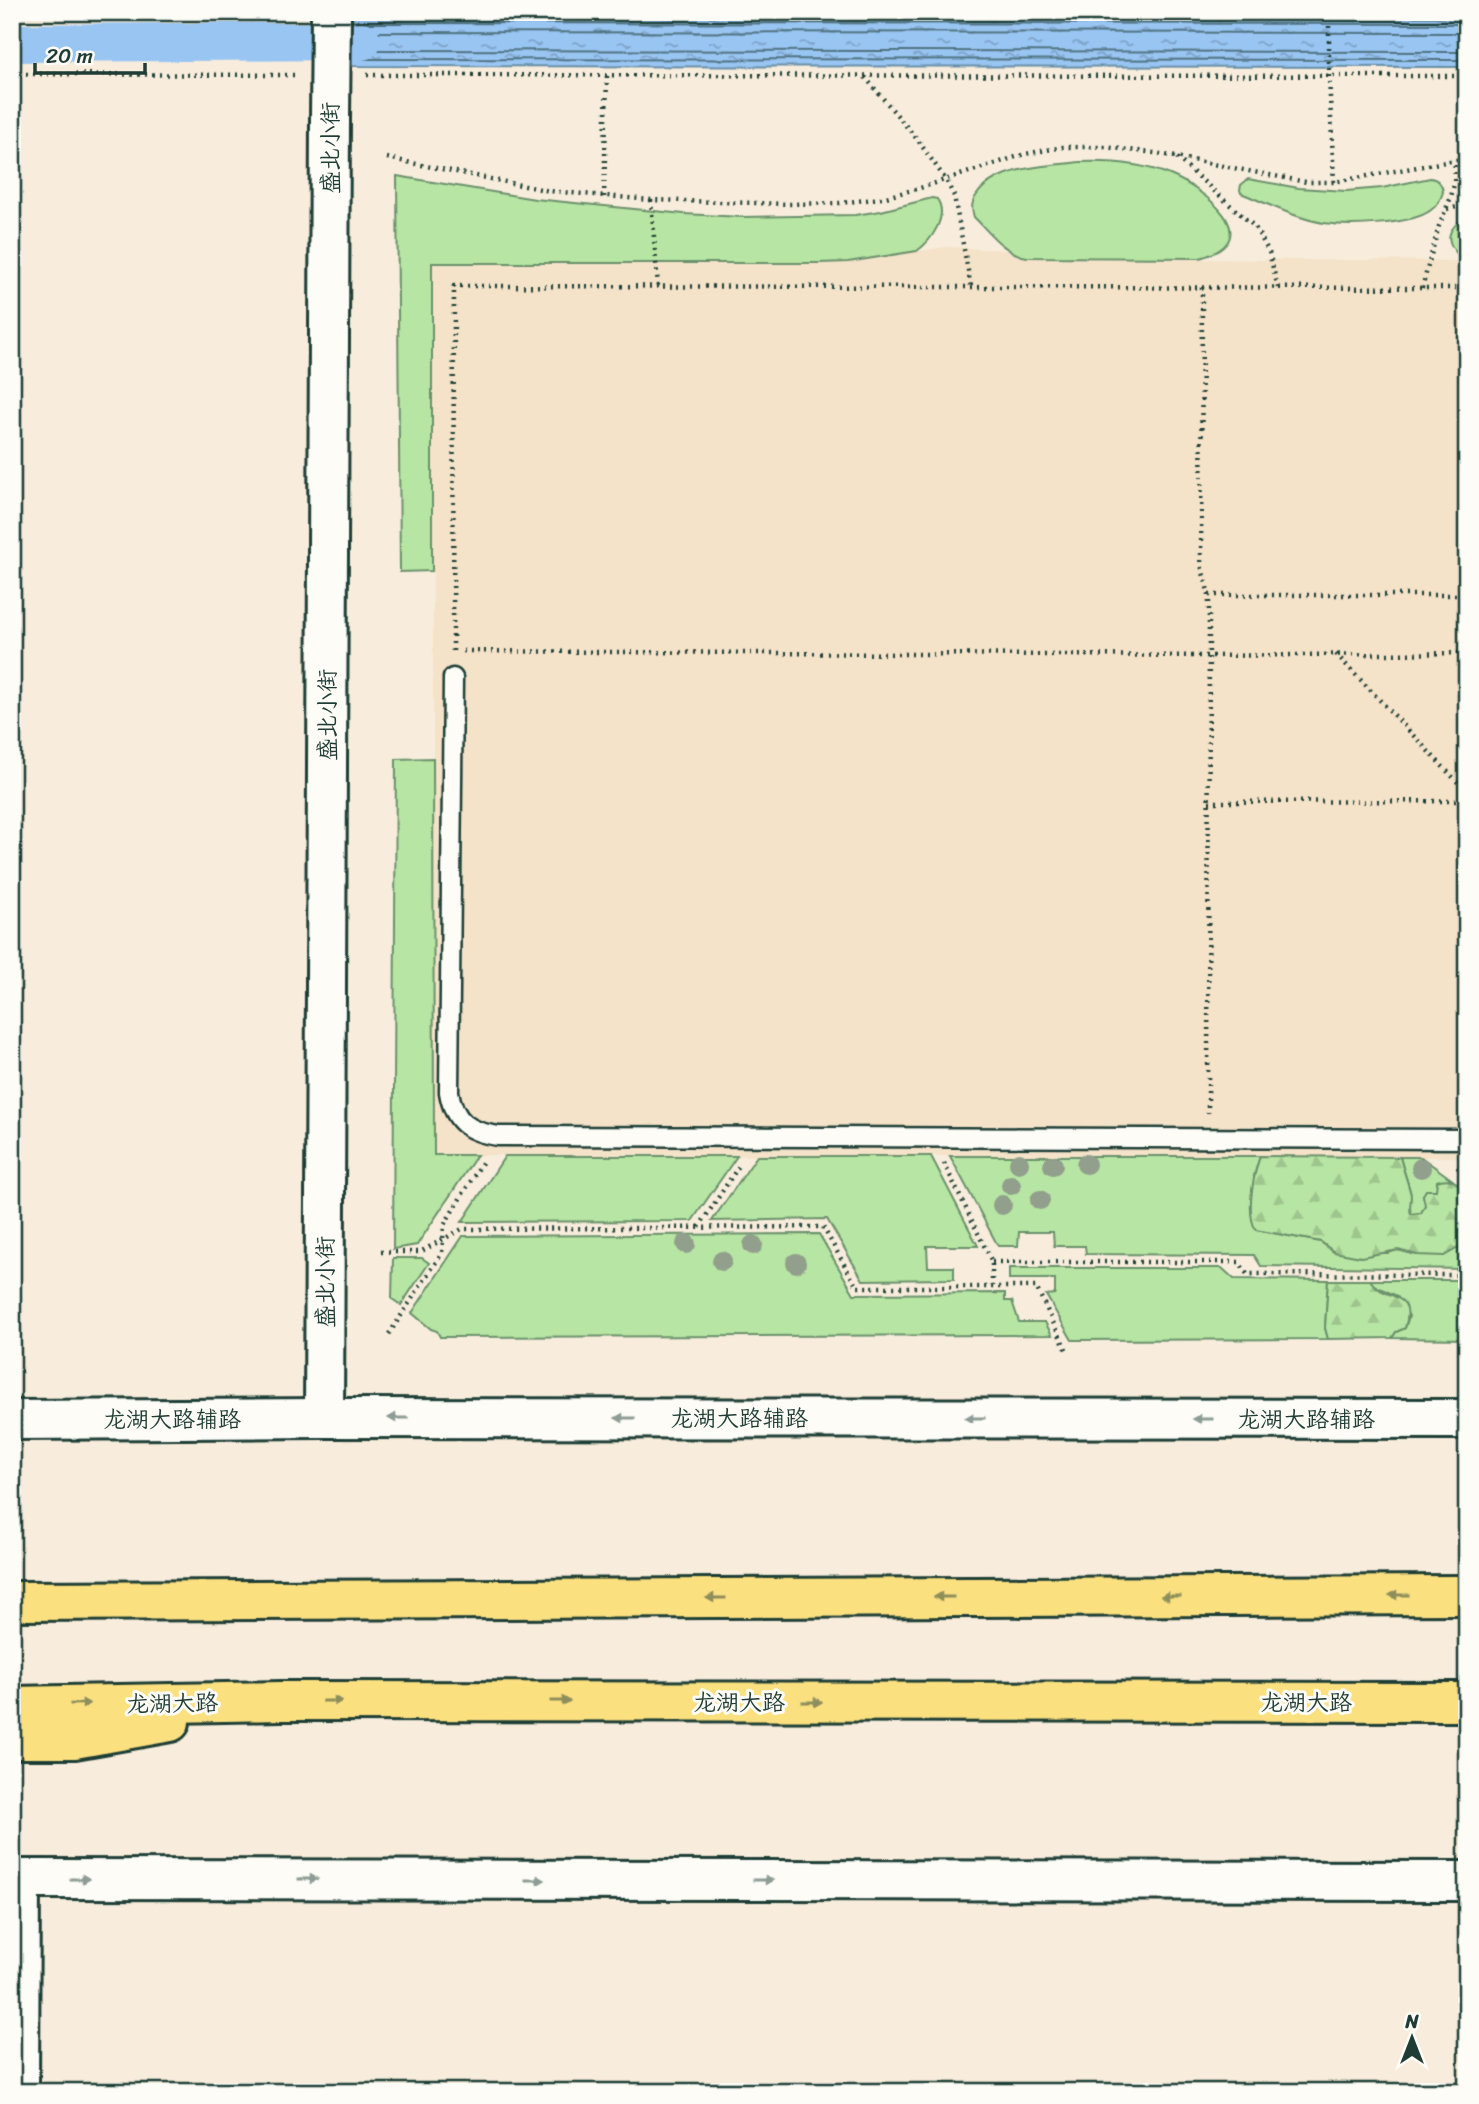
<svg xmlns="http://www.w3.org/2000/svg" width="1479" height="2104" viewBox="0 0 1479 2104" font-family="Sriracha,'LXGW WenKai TC',sans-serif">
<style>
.built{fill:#f4e2c9}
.green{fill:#b7e5a3;stroke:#6b916c;stroke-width:2}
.forest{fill:url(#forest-firs);stroke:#6b916c;stroke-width:2}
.water{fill:url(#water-ripples);stroke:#688fa7;stroke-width:2}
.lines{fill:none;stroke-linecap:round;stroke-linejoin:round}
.shore{stroke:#507380;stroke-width:2}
.canal{stroke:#99c5f3;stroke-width:38}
.lane-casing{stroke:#1f3d34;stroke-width:23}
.secondary-casing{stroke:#1f3d34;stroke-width:44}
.highway-casing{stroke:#1f3d34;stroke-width:44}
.path{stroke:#1f3d34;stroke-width:4.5;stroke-dasharray:2 5;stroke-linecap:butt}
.lane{stroke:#fdfcf7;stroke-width:18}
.secondary{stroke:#fdfcf7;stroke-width:38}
.highway{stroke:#fbe080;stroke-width:38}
.secondary-bridge-casing{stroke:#1f3d34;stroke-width:44;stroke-linecap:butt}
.secondary-bridge{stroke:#fdfcf7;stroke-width:38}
.tree{fill:#919f8c}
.oneway{fill:#8e9c96}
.oneway2{fill:#8d8e5a}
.labels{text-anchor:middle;stroke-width:6;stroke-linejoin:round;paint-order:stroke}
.street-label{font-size:23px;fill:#1f3d34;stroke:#fdfcf7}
</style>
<defs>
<pattern id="forest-firs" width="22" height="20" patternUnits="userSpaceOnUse" patternTransform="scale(1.75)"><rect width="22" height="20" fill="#b7e5a3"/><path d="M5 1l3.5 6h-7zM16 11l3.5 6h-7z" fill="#9dc58d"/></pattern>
<pattern id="water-ripples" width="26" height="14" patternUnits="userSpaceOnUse" patternTransform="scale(1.75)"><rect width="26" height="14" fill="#99c5f3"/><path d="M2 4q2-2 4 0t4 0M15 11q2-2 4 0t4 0" fill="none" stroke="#7ca1c6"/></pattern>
</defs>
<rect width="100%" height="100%" fill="#f8eddc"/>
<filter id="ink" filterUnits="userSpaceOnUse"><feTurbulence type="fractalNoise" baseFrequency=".0143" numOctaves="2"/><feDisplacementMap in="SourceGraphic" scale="14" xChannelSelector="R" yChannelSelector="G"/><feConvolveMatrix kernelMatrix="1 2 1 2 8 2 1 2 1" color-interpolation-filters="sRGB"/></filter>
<g filter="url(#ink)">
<polygon class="built" points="946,247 1006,250 1017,255 1041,258 1467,261 1467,1157 434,1155 432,262 819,263 848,262"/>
<g class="green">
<path d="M 1080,162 C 1111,161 1141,163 1170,175 C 1204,189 1269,239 1200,258 L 1027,257 C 1004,253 990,233 974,217 C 971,209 971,203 976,196 C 995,166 1048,166 1080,162 Z"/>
<path d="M 397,176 L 535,199 L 684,214 L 742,217 L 855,215 L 881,211 L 932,198 L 937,199 C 949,216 931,241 917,251 L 848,262 L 819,263 L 432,263 L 432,571 L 400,572 Z"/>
<path d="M 1430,178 C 1439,179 1442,184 1443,192 C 1441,199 1437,206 1431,210 C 1412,225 1348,227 1324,223 C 1295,218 1268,204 1241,193 L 1240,190 L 1241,185 L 1248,179 L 1299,188 L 1346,191 L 1382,188 Z"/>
<path d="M 1467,216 L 1467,261 L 1464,261 C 1445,243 1443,231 1467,216 Z"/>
<polygon points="433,758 434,1155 477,1155 417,1245 393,1249 396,759"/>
<polygon points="505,1156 737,1156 692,1221 462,1222"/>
<polygon points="757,1156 931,1156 978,1246 927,1246 928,1267 954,1267 954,1279 863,1280 827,1219 712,1221"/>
<polygon points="950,1156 1260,1156 1254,1176 1256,1230 1321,1242 1334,1252 1388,1253 1398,1250 1417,1255 1458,1248 1467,1236 1467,1269 1261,1266 1254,1255 1086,1254 1085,1246 1054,1246 1053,1232 1019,1232 1018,1246 998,1246"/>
<path d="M 1400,1157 L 1421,1157 L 1454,1181 L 1449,1179 L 1436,1190 L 1423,1195 L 1426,1205 L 1421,1213 L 1410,1214 C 1408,1206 1412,1198 1410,1191 C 1407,1180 1403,1169 1400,1157 Z"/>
<polygon points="819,1234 854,1294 1005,1293 1005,1301 1012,1301 1019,1322 1045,1322 1052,1335 440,1337 437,1331 431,1329 412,1313 463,1236"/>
<polygon points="393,1258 422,1258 429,1263 401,1305 392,1299"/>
<polygon points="1009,1268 1222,1268 1234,1279 1328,1280 1325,1328 1328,1339 1072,1340 1046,1295 1055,1294 1055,1279 1009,1279"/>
<polygon points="1370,1280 1467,1280 1467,1339 1392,1338 1396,1332 1405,1328 1409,1316 1397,1296 1373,1285"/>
</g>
<g class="forest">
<path d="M 1260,1156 L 1400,1157 C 1403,1169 1407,1180 1410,1191 C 1413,1198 1408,1206 1411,1214 L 1421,1213 L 1425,1205 L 1423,1195 L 1426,1190 L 1436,1190 L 1437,1181 C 1450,1176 1457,1183 1467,1190 L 1467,1236 L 1458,1248 L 1444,1256 L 1417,1255 L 1398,1250 L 1361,1257 L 1334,1252 L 1321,1242 L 1256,1230 C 1245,1213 1254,1174 1260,1156 Z"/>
<path d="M 1328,1280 L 1370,1280 C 1384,1302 1417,1289 1405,1328 L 1396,1332 L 1392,1338 L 1328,1339 L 1325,1328 Z"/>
</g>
<polygon class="water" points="326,16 1467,17 1467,67 325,66"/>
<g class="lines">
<g class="shore">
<polyline points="352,23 1467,24"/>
<polyline points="352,32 1467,33"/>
<polyline points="352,50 1467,52"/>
<polyline points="352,59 1467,60"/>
</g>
<polyline class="canal" points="12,43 362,41"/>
<defs>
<path id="lane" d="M 453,678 L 449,1092 C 454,1122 469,1132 498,1136 L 1467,1139"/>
<g id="secondary">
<polyline points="324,1418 330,119"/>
<polyline points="12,1420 324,1418 1467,1419"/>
<polyline points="12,1879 1467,1881"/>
<polyline points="19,2092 20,1879"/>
</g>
<g id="highway">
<polyline points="12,1601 1467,1595"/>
<polyline points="12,1706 281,1701 1467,1702"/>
<polyline points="12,1739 74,1739 170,1722"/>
</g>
</defs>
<use href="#lane" class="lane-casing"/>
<use href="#secondary" class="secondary-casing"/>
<use href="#highway" class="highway-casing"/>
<g class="path">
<polyline points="1329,12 1329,76 1334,182"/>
<polyline points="12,74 295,75"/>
<polyline points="367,75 1467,76"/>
<polyline points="865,77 917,139 946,180 954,196 971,287"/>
<polyline points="387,158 550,191 651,200 789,204 840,203 882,198 920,188 1025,154 1063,147 1104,147 1155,153 1306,182 1334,182 1467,158"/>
<polyline points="1177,158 1255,227 1269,252 1278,288"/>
<polyline points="604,197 607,76"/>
<polyline points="651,200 658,286"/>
<polyline points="1447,209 1467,205"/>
<polyline points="1202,287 1201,565 1209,595 1208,1113"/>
<polyline points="1422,288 1439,226 1451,197 1454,184 1455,160"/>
<polyline points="1209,595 1467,595"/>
<polyline points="453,651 454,286 1467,288"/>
<polyline points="463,651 1209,656 1467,653"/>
<polyline points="1336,654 1467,792"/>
<polyline points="1209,802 1467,801"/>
<polyline points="944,1163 992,1262 992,1286"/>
<polyline points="1457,1167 1467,1174"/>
<polyline points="699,1227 740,1164"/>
<polyline points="381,1252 420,1252 462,1229 823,1227 857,1287 1036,1287 1068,1353"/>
<polyline points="992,1262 1239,1262 1247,1274 1467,1275"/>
<polyline points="389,1334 442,1253 444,1225 483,1161"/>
</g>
<use href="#lane" class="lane"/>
<use href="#secondary" class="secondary"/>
<use href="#highway" class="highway"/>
<defs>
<polyline id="secondary-bridge" points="330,119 331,12"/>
</defs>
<use href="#secondary-bridge" class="secondary-bridge-casing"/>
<use href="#secondary-bridge" class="secondary-bridge"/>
</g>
<g class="tree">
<circle cx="1019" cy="1163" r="10"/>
<circle cx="1086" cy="1164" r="10"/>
<circle cx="1053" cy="1165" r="10"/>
<circle cx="1421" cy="1168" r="10"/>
<circle cx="1011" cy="1185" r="10"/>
<circle cx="1040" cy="1200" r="10"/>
<circle cx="1002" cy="1205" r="10"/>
<circle cx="686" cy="1244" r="10"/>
<circle cx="753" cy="1245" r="10"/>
<circle cx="722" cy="1261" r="10"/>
<circle cx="796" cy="1263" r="10"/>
</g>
<defs><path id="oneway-solid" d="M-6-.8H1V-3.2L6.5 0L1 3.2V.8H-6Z" transform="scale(1.75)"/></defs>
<g class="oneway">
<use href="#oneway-solid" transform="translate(398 1418) rotate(-180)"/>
<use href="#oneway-solid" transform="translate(625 1418) rotate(-180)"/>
<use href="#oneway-solid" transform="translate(975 1418) rotate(-180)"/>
<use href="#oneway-solid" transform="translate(1203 1419) rotate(-180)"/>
<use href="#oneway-solid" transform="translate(80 1879)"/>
<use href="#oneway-solid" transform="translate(308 1879)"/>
<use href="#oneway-solid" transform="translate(535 1880)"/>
<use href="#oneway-solid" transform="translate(763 1880)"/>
</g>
<g class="oneway2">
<use href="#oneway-solid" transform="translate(1399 1595) rotate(180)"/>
<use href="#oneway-solid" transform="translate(1171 1596) rotate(180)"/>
<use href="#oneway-solid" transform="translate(944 1597) rotate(180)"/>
<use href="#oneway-solid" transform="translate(716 1598) rotate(180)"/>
<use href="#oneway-solid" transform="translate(332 1701)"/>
<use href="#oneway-solid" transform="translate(560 1701)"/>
<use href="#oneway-solid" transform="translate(812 1702)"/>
<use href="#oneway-solid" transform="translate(80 1704) rotate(-1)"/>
</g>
</g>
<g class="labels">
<g class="street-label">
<text transform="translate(330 148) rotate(-90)" y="8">盛北小街</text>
<text transform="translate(327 715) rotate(-90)" y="8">盛北小街</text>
<text transform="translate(325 1282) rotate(-90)" y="8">盛北小街</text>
<text x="739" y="1426">龙湖大路辅路</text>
<text x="172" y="1427">龙湖大路辅路</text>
<text x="1306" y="1427">龙湖大路辅路</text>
<text x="739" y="1710">龙湖大路</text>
<text x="1306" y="1710">龙湖大路</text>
<text transform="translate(172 1703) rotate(-1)" y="8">龙湖大路</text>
</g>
</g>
<rect width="1479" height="2104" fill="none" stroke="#fdfcf7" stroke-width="42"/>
<rect x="21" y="21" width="1437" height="2062" fill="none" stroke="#1f3d34" stroke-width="2.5" filter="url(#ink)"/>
<g transform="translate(1412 2038)" stroke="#fdfcf7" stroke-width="5" paint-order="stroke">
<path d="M0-5L12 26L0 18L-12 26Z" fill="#1f3d34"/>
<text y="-10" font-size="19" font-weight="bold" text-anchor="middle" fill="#1f3d34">N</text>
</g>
<path d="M35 63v10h110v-10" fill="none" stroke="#1f3d34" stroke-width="3.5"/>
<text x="46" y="63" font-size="21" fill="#1f3d34" stroke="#fdfcf7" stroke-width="5" paint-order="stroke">20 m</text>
</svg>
